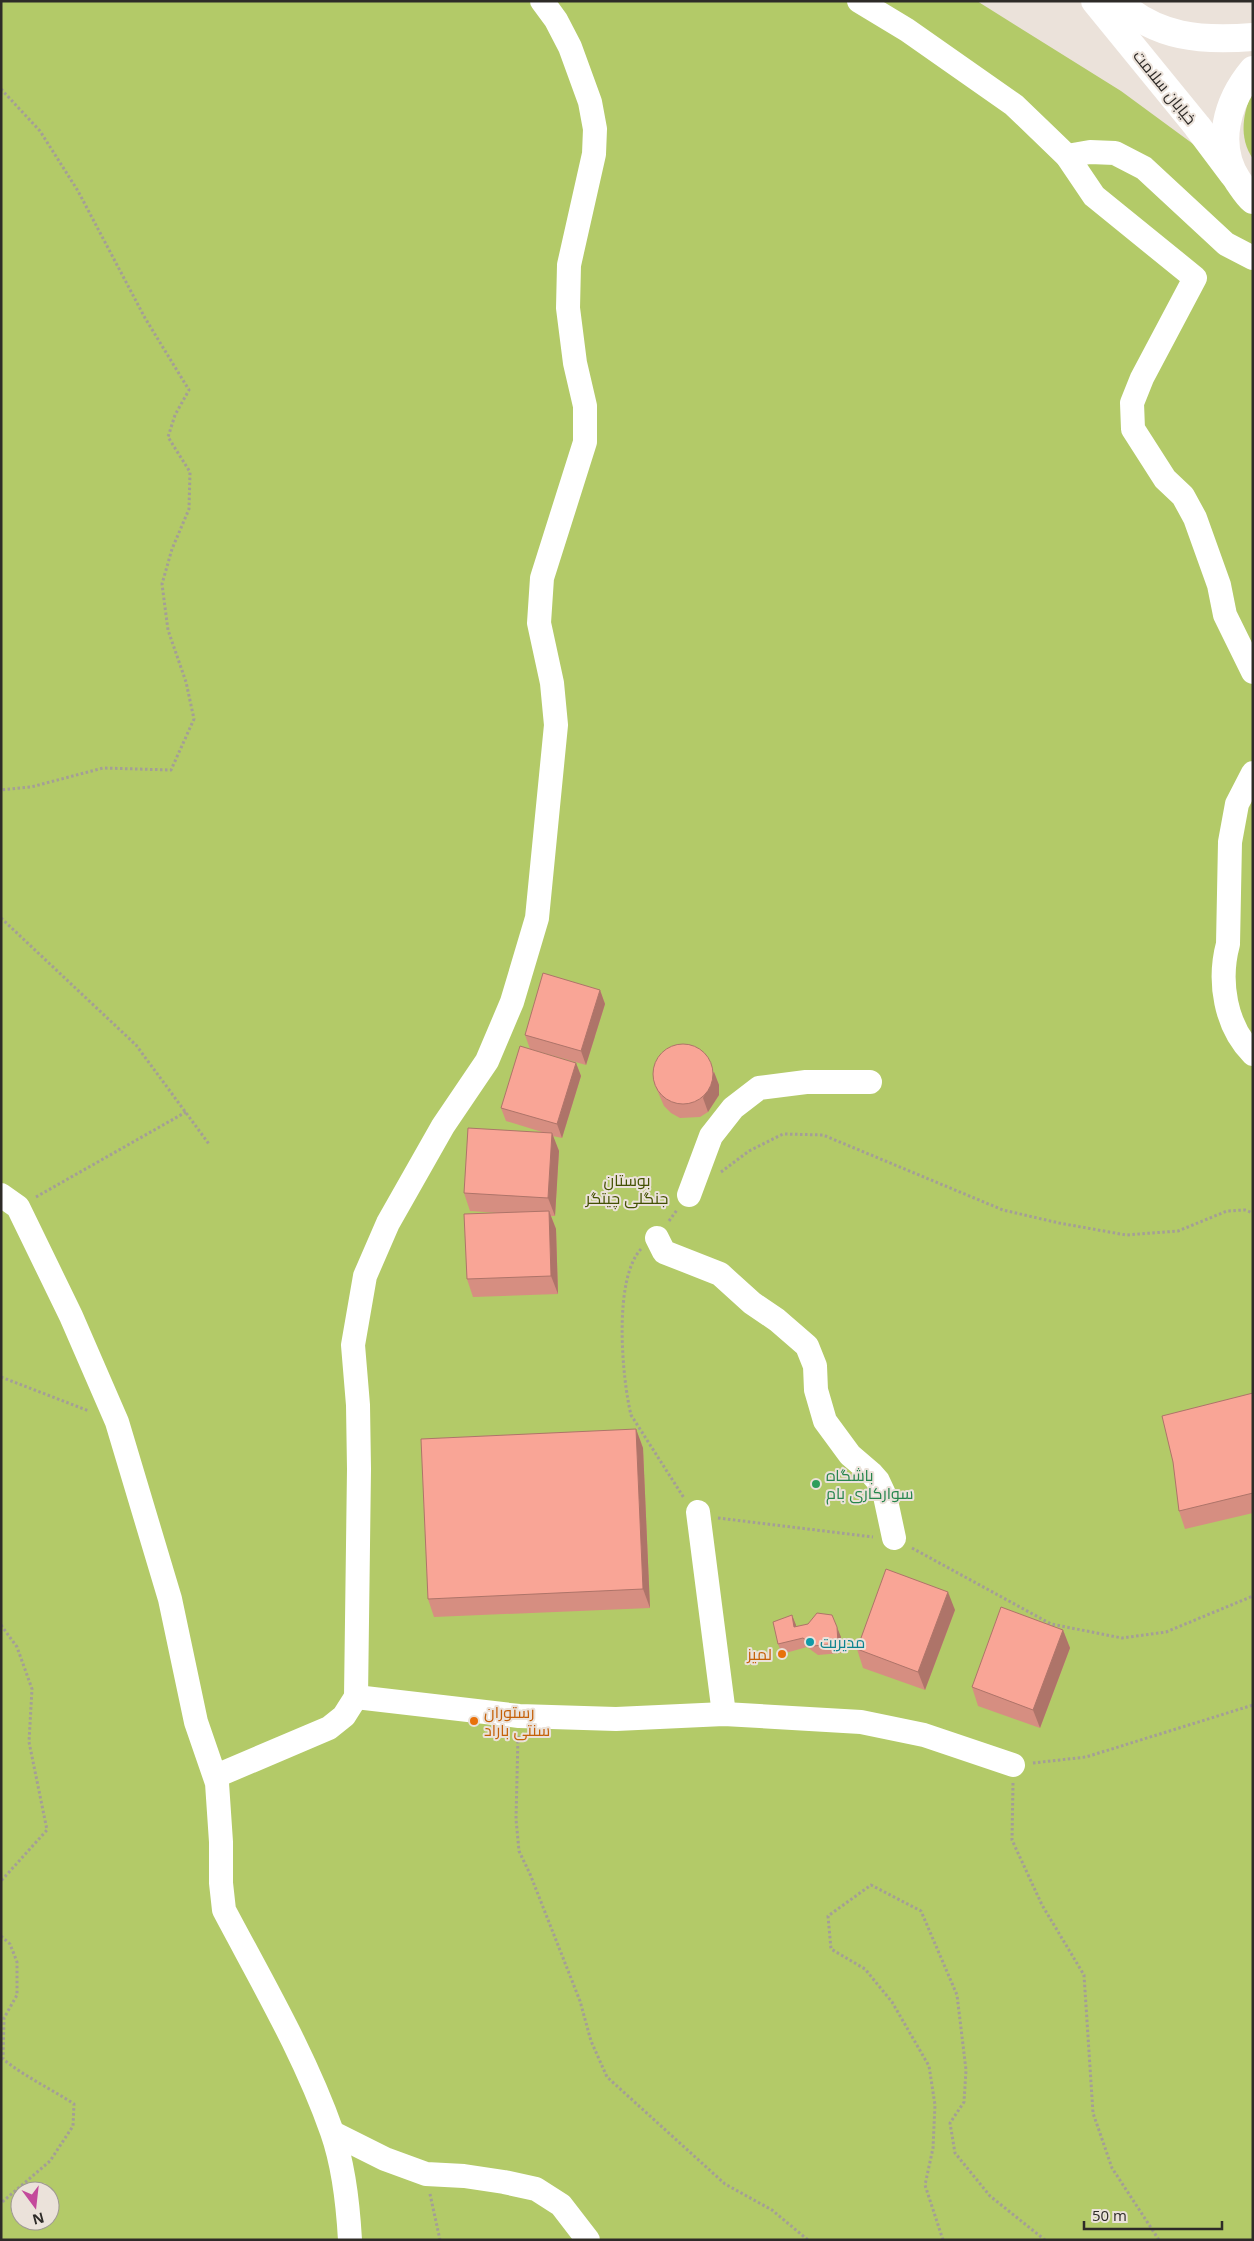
<svg xmlns="http://www.w3.org/2000/svg" width="1254" height="2241" viewBox="0 0 1254 2241" font-family="'Open Sans',Cairo,sans-serif">
<style>
.green{fill:#b3ca68;fill-rule:evenodd}
.lines{fill:none;stroke-linecap:round;stroke-linejoin:round}
.path{stroke:#a49e97;stroke-width:3;stroke-dasharray:2.5 2.5;stroke-linecap:butt}
.minor{stroke:#fff;stroke-width:24}
.major{stroke:#fff;stroke-width:28}
.wall{fill:#d68e81}
.shaded-wall{fill:#ae7469}
.building{fill:#f9a596;stroke:#ae7469}
.leisure-dot{fill:#2e9e5b;stroke:#ebe2da;stroke-width:2}
.culture-dot{fill:#0f9aa8;stroke:#ebe2da;stroke-width:2}
.food-dot{fill:#e8710a;stroke:#ebe2da;stroke-width:2}
.labels{text-anchor:middle;stroke-width:4;stroke-linejoin:round;paint-order:stroke}
.street-label{font-size:16px;fill:#2e2b28;stroke:#ebe2da}
.park-label{font-size:16px;fill:#435002;stroke:#ebe2da}
.leisure-label{font-size:16px;fill:#27864d;stroke:#ebe2da;text-anchor:start}
.culture-label{font-size:16px;fill:#0d838f;stroke:#ebe2da;text-anchor:start}
.food-label{font-size:16px;fill:#c56008;stroke:#ebe2da;text-anchor:end}
</style>
<rect width="100%" height="100%" fill="#ebe2da"/>
<g class="green">
<path d="M 1,1 L 977,1 L 1121,91 L 1253,188 L 1253,2240 L 1,2240 ZM 20,2191 L 50,2191 L 50,2221 L 20,2221 Z"/>
<path d="M 1253,89 L 1253,159 C 1238,137 1243,113 1253,89 Z"/>
</g>
<g class="lines">
<g class="path">
<polyline points="1,89 40,131 78,191 145,318 189,390 175,415 168,437 190,472 189,509 172,549 162,584 168,630 186,682 194,719 171,770 103,768 31,787 1,790"/>
<polyline points="1,918 136,1045 209,1144"/>
<polyline points="721,1172 749,1151 783,1134 823,1135 1003,1210 1059,1223 1126,1235 1178,1231 1227,1211 1245,1210 1253,1213"/>
<polyline points="36,1197 186,1112"/>
<polyline points="669,1221 677,1210"/>
<path d="M 641,1249 C 613,1279 622,1378 631,1415 L 684,1498"/>
<polyline points="1,1377 89,1411"/>
<polyline points="718,1518 873,1537"/>
<polyline points="912,1548 1051,1624 1122,1638 1166,1632 1253,1596"/>
<polyline points="1,1625 17,1647 32,1689 29,1742 47,1830 1,1881"/>
<polyline points="518,1736 516,1819 519,1851 530,1874 580,2001 591,2041 607,2077 725,2184 772,2210 808,2240"/>
<polyline points="1033,1763 1086,1757 1253,1705"/>
<polyline points="1013,1783 1012,1840 1042,1905 1084,1975 1093,2113 1112,2168 1159,2240"/>
<path d="M 1,1936 L 10,1944 L 17,1962 L 17,1995 L 4,2018 L 3,2059 C 25,2077 50,2088 74,2104 L 73,2126 L 50,2161 L 1,2203"/>
<polyline points="430,2194 440,2240"/>
<polyline points="943,2240 925,2185 933,2148 935,2105 929,2066 892,2002 865,1969 831,1949 828,1916 871,1885 921,1911 957,1995 966,2070 964,2102 950,2123 955,2153 990,2196 1045,2240"/>
</g>
<g class="minor">
<polyline points="859,1 907,30 1014,105 1067,156 1094,196 1195,278 1142,378 1132,403 1133,429 1165,479 1183,496 1195,518 1219,585 1225,615 1253,672"/>
<polyline points="1067,156 1090,152 1115,153 1144,168 1226,244 1253,258"/>
<path d="M 1253,773 L 1237,804 L 1230,842 L 1228,944 C 1218,981 1225,1026 1253,1054"/>
<path d="M 1,1195 L 18,1207 L 71,1316 L 117,1422 L 170,1599 L 196,1722 L 217,1783 L 221,1842 L 221,1883 L 224,1910 C 262,1982 305,2055 332,2132 C 344,2166 348,2204 350,2240"/>
<polyline points="689,1195 711,1136 733,1108 759,1088 806,1082 870,1082"/>
<polyline points="657,1238 664,1252 720,1274 752,1303 777,1320 807,1346 815,1366 816,1390 825,1421 850,1455 871,1473 878,1481 885,1496 894,1538"/>
<polyline points="698,1512 724,1714"/>
<polyline points="356,1697 519,1716 616,1719 724,1714 861,1722 924,1735 1013,1765"/>
<polyline points="216,1776 329,1728 344,1716 356,1697 359,1469 358,1405 353,1345 365,1276 388,1223 443,1126 487,1061 512,1002 537,918 556,725 552,683 539,623 542,578 585,442 585,406 575,363 568,308 569,265 594,154 595,129 590,102 570,47 556,20 542,1"/>
<polyline points="333,2133 385,2159 426,2174 464,2176 504,2182 536,2189 561,2205 588,2240"/>
</g>
<g class="major">
<polyline points="1095,1 1197,126 1233,174"/>
<path d="M 1117,1 C 1157,38 1201,41 1253,37"/>
<path d="M 1253,70 C 1227,101 1214,145 1238,181 C 1243,188 1247,195 1253,200"/>
</g>
</g>
<g class="wall">
<polygon points="600,990 605,1004 586,1065 530,1049 525,1035"/>
<polygon points="576,1063 581,1076 562,1138 553,1136 559,1151 555,1216 551,1216 556,1229 558,1294 473,1297 467,1279 499,1213 470,1211 464,1193 542,1132 506,1121 501,1108"/>
<polygon points="714,1072 719,1085 719,1095 708,1112 700,1117 680,1118 671,1113 664,1106 654,1083"/>
<polygon points="1253,1393 1253,1513 1185,1529 1179,1511"/>
<polygon points="636,1429 643,1448 650,1608 434,1617 428,1599"/>
<polygon points="955,1610 925,1690 863,1668 857,1649"/>
<polygon points="792,1615 796,1626 841,1637 841,1653 818,1655 807,1647 782,1654 778,1644"/>
<polygon points="1063,1630 1070,1648 1040,1728 978,1706 972,1687"/>
</g>
<g class="shaded-wall">
<polygon points="600,990 605,1004 586,1065 581,1051"/>
<polygon points="576,1063 581,1076 562,1138 557,1124"/>
<polygon points="714,1072 719,1085 719,1095 708,1112 703,1098"/>
<polygon points="552,1133 559,1151 555,1216 548,1198"/>
<polygon points="549,1211 556,1229 558,1294 551,1276"/>
<polygon points="636,1429 643,1448 650,1608 643,1589"/>
<polygon points="948,1592 955,1610 925,1690 918,1672"/>
<polygon points="792,1615 796,1625 797,1636 794,1627"/>
<polygon points="837,1627 841,1637 841,1653 838,1643"/>
<polygon points="1063,1630 1070,1648 1040,1728 1033,1710"/>
</g>
<g class="building">
<polygon points="543,973 600,990 581,1051 525,1035"/>
<circle cx="683" cy="1074" r="30"/>
<polygon points="520,1046 576,1063 557,1124 501,1108"/>
<polygon points="468,1128 552,1133 548,1198 464,1193"/>
<polygon points="549,1211 551,1276 467,1279 464,1214"/>
<polygon points="1253,1393 1253,1493 1179,1511 1173,1462 1162,1416"/>
<polygon points="636,1429 643,1589 428,1599 421,1439"/>
<polygon points="886,1569 948,1592 918,1672 857,1649"/>
<polygon points="1001,1607 1063,1630 1033,1710 972,1687"/>
<polygon points="817,1613 832,1615 837,1627 838,1643 814,1646 803,1638 778,1644 773,1622 792,1615 794,1627 808,1624"/>
</g>
<circle class="leisure-dot" cx="816" cy="1484" r="5"/>
<circle class="culture-dot" cx="810" cy="1642" r="5"/>
<g class="food-dot">
<circle cx="782" cy="1654" r="5"/>
<circle cx="474" cy="1721" r="5"/>
</g>
<g class="labels">
<g class="street-label">
<text transform="translate(1165 87) rotate(51)" y="6">خیابان سلامت</text>
</g>
<g class="park-label">
<text x="627" y="1186">بوستان<tspan x="627" dy="18">جنگلی چیتگر</tspan></text>
</g>
<g class="leisure-label">
<text x="826" y="1481">باشگاه<tspan x="826" dy="18">سوارکاری بام</tspan></text>
</g>
<g class="culture-label">
<text x="820" y="1648">مدیریت</text>
</g>
<g class="food-label">
<text x="772" y="1660">لمیز</text>
<text x="484" y="1718" text-anchor="start">رستوران<tspan x="484" dy="18">سنتی باراد</tspan></text>
</g>
</g>
<rect width="1254" height="2241" fill="none" stroke="#2e2b28" stroke-width="5"/>
<g transform="translate(35 2206) rotate(165)"><circle r="24" fill="#ebe2da" stroke="#9f9993"/>
<path d="M0-4L9 19L0 12L-9 19Z" fill="#c4499b"/>
<text y="-8" font-size="14" font-weight="bold" text-anchor="middle" fill="#2e2b28">N</text>
</g>
<path d="M1084 2221v8h138v-8" fill="none" stroke="#2e2b28" stroke-width="2.5"/>
<text x="1092" y="2221" font-size="15" fill="#2e2b28" stroke="#ebe2da" stroke-width="4" paint-order="stroke">50 m</text>
</svg>
